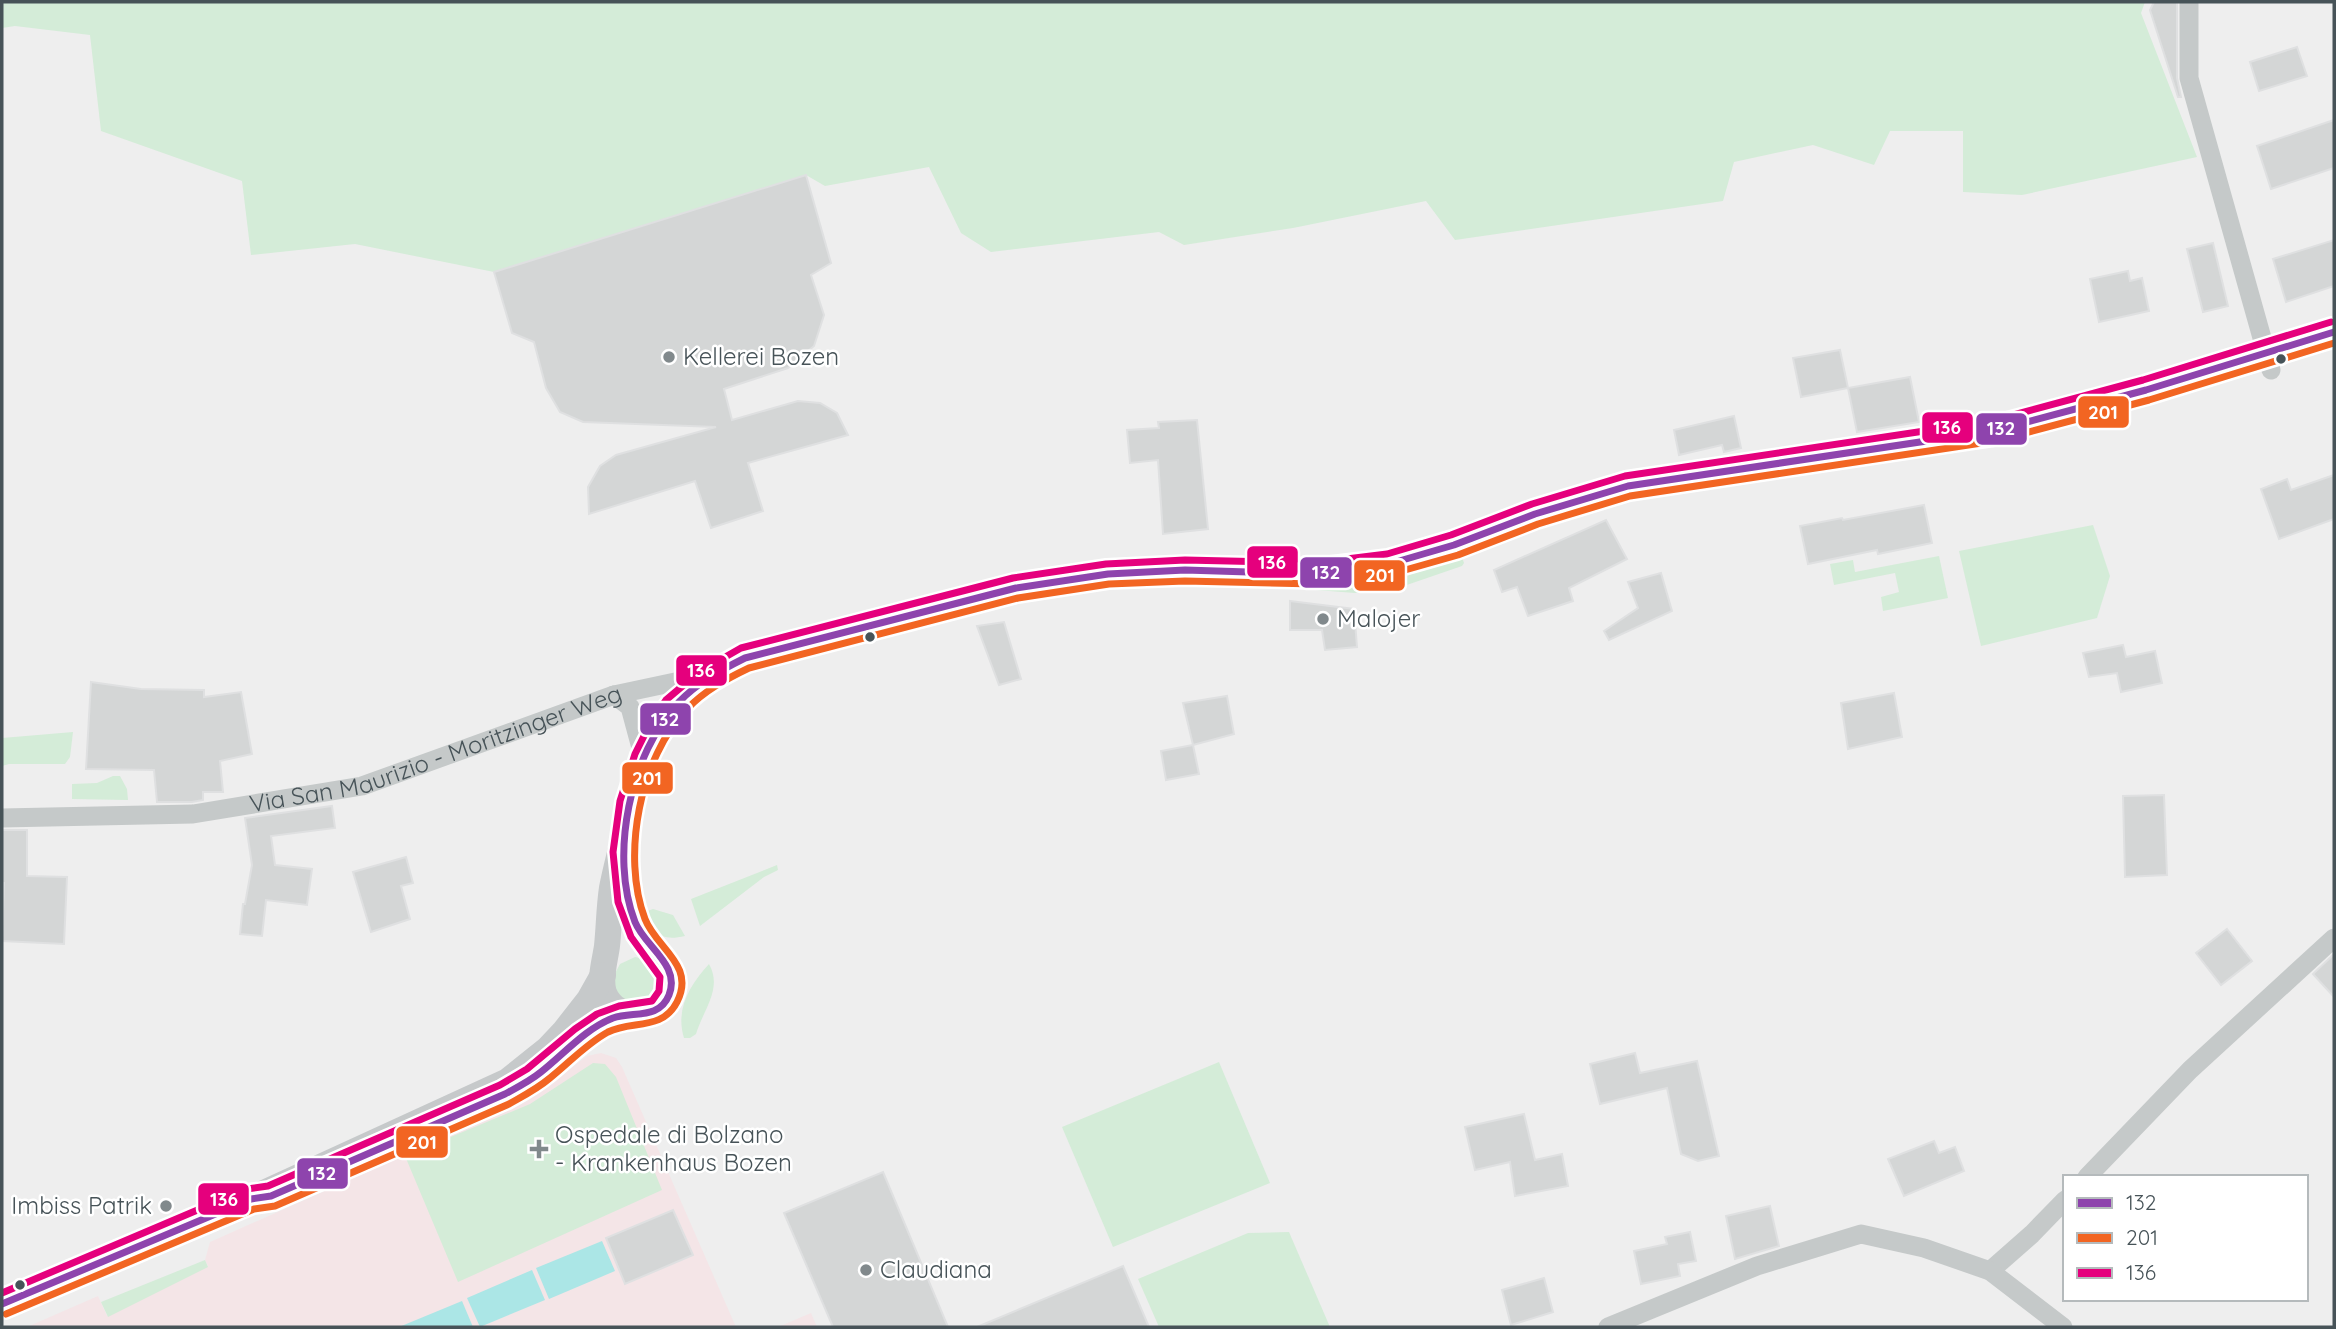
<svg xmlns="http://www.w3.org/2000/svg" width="2336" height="1329" viewBox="0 0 2336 1329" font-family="Quicksand,sans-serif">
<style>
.medical{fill:#f4e5e7}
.green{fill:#d4ecd8}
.water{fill:#abe6e6}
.building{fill:#d4d6d6;stroke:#dfe0e1;stroke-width:2}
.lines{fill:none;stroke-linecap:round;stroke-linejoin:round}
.street{stroke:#c5c9c9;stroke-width:19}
.secondary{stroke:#c6c9ca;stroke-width:26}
.bus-1-casing{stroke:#fff;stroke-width:12}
.bus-2-casing{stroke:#fff;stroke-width:12}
.bus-3-casing{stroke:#fff;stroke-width:12}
.bus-1{stroke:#8e44ad;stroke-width:7}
.bus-2{stroke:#f26522;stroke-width:7}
.bus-3{stroke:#e5007d;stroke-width:7}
.poi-dot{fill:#81898c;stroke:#fff;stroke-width:2.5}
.bus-dot{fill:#475358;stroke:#fff;stroke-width:2.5}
.labels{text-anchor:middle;stroke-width:5;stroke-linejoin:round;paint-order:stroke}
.poi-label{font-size:24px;fill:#475358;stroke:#fff;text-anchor:start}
.street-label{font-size:24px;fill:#475358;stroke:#fff}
.line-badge{stroke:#fff;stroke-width:2.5}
.badge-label{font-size:19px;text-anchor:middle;font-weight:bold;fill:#fff}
</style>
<rect width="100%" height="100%" fill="#eee"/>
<g class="medical">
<polygon points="601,1053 616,1058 622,1067 736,1327 27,1327 98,1296 107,1316 208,1266 205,1260 210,1242 527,1101 587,1056"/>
<polygon points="811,1313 817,1327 778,1327"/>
</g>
<g class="green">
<polygon points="2,2 2145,2 2141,13 2197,157 2022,195 1963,192 1963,131 1890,131 1874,165 1813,145 1734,162 1723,201 1455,240 1426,201 1293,228 1184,245 1159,232 991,252 961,233 929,167 825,186 806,175 494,272 355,244 251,255 242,181 101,131 90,35 15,26 2,28"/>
<polygon points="2093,525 2110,576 2097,618 1981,646 1959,551"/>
<path d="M 1461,554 L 1464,563 L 1462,566 L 1398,588 L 1355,593 L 1303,589 L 1300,587 L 1299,583 C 1361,586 1403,572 1461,554 Z"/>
<polygon points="1939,556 1948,598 1883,611 1881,597 1899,592 1895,573 1834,585 1830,564 1853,560 1855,572"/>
<polygon points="73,732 70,757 65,764 9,764 2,766 2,738"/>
<polygon points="113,776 120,776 127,789 128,800 72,799 72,784 97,783"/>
<polygon points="777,865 778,870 764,877 700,926 691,899"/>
<path d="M 653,909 L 673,915 L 685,936 C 659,942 655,932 642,913 Z"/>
<polygon points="635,957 644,959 657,969 659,993 641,1007 619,1000 612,979 620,964"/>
<path d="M 709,964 C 723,989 703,1010 696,1034 L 690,1038 L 684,1038 C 675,1009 690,985 709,964 Z"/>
<polygon points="1219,1062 1270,1183 1113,1247 1062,1127"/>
<polygon points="593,1063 605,1064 616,1077 662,1190 458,1282 405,1156 530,1104"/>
<polygon points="1289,1232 1330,1327 1159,1327 1138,1279 1248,1233"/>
<polygon points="205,1260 208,1267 108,1317 101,1302"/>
</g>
<g class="water">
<polygon points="602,1241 615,1271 549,1299 536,1268"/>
<polygon points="532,1270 545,1300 480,1327 467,1298"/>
<polygon points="462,1301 473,1327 399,1327"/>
</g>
<g class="building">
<polygon points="2154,2 2177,2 2177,78 2181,97 2178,97 2150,10"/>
<polygon points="2297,47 2307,76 2259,91 2250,62"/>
<polygon points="2334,120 2334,168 2271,189 2257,146"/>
<polygon points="806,175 831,263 811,275 824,315 814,346 788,368 724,389 732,420 798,401 820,403 837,413 848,435 748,463 763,511 711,528 695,481 589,514 588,487 600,466 616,455 716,427 583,422 560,412 546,388 534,342 512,333 494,272"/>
<polygon points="2334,240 2334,286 2286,302 2273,259"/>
<polygon points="2213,243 2228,306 2203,312 2187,249"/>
<polygon points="2128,271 2130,281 2142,278 2149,311 2099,322 2090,279"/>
<polygon points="1840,350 1848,388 1801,397 1793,358"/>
<polygon points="1910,377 1919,422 1857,432 1848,388"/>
<polygon points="1734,416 1741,448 1724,452 1722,445 1679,455 1674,430"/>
<polygon points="1197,420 1208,529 1163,534 1158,460 1130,463 1127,430 1159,428 1158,422"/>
<polygon points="2334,475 2334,519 2279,539 2261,489 2287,479 2291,490"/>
<polygon points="1924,505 1932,543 1878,554 1877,550 1808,564 1800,526 1842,518 1843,520"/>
<polygon points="1606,520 1627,559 1569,588 1573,601 1528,616 1517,587 1502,592 1494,570"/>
<polygon points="1661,573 1672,611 1609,640 1604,631 1638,608 1628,582"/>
<polygon points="1290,601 1354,609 1357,647 1325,650 1322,630 1290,630"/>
<polygon points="1004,622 1021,679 999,685 977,626"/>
<polygon points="2123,645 2126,657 2155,651 2162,683 2121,692 2117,673 2089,677 2083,653"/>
<polygon points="91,682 141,689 204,690 204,697 241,692 252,754 220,761 223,792 203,792 203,800 192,802 157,802 154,770 86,769"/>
<polygon points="1894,693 1902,737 1848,749 1841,703"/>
<polygon points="1227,696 1234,734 1193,745 1183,703"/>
<polygon points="1193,745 1199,774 1166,780 1161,751"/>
<polygon points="2164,795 2167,875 2125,877 2123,796"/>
<polygon points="332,806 335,828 271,836 275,865 312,869 307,905 266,900 262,936 240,934 243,904 245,904 252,865 245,818"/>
<polygon points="2,830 27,830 27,876 67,877 64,944 2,941 4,883 2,883"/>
<polygon points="406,857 413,883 401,886 410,919 371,932 353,872"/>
<polygon points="2227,929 2252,961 2221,985 2196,953"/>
<polygon points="2334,954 2334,997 2313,974"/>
<polygon points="1635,1053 1640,1073 1697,1061 1719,1156 1698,1161 1681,1154 1667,1088 1600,1104 1590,1064"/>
<polygon points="1524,1114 1535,1160 1562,1154 1568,1186 1515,1196 1510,1162 1475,1170 1465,1127"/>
<polygon points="1934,1141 1939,1153 1955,1147 1964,1171 1904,1196 1888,1159"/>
<polygon points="883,1172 948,1327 833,1327 784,1213"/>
<polygon points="1770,1206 1779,1246 1735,1259 1726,1216"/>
<polygon points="673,1210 693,1255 625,1284 606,1238"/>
<polygon points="1690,1232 1696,1261 1678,1264 1680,1276 1641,1284 1634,1251 1667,1244 1665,1237"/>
<polygon points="1123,1266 1149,1327 977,1327"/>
<polygon points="1544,1278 1553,1312 1511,1325 1502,1290"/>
</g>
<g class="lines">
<g class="street">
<polyline points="2189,2 2189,78 2271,370"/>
<polyline points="614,695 630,707 644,759"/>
<path id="s1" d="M 2,818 L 193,814 L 362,786 L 614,695 L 708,675"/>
<polyline points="2087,1177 2190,1070 2334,938"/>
<polyline points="1990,1271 2032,1234 2065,1200"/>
<polyline points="1608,1327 1757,1266 1861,1234 1924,1248 1990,1271 2063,1327"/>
</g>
<g class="secondary">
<path d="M 624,837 C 624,868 624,897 636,926 C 645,946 672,959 671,983 C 670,999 658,1012 642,1015 C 626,1018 610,1008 604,993 C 599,979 605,961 607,946 C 609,927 609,908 612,888 C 616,867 622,847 626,826 C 631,804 634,781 643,760 C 649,746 658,730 666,718 C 688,688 713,674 745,658 L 1016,588 L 1108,574 L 1185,570 L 1315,574 L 1389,564 L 1454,545 L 1535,514 L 1628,486 L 1993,431 L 2063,414 L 2146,390 L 2334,332"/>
<polyline points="557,1058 601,1024 626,1014"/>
<polyline points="2,1304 251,1199 508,1081 548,1049 564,1032 589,1000 603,975"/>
</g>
<defs>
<path id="bus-1" d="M 2,1304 L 251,1199 L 271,1196 L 505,1094 C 518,1087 530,1081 541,1072 C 565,1053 585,1029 613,1018 C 633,1011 659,1020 669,995 C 681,965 645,947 635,922 C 609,856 630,753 679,702 C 697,683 721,670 745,658 L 1016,588 L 1108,574 L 1185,570 L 1315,574 L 1389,564 L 1454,545 L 1535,514 L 1628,486 L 1993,431 L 2146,390 L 2334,332"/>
<path id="bus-2" d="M 6,1314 L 254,1209 L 275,1206 L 509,1104 C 523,1096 537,1089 550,1078 C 569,1063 586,1044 608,1032 C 632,1020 662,1031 677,1002 C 696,965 656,948 645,919 C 621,856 640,757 687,709 C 704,691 726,679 749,668 L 1018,598 L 1109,584 L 1185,581 L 1316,584 L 1391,574 L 1458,555 L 1538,524 L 1630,496 L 1995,441 L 2149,400 L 2334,343"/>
<polyline id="bus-3" points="2,1293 247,1189 268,1186 500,1085 527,1069 575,1029 597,1014 619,1006 652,1001 659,991 660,977 631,937 618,902 613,852 620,801 635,754 649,726 666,700 699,672 741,648 1013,578 1106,564 1185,560 1314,563 1387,554 1451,535 1532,504 1625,476 1991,421 2143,380 2331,322"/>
</defs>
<use href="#bus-1" class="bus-1-casing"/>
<use href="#bus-2" class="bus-2-casing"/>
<use href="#bus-3" class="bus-3-casing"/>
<use href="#bus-1" class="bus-1"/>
<use href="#bus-2" class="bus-2"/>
<use href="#bus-3" class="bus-3"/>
</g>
<g class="poi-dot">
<circle cx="669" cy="357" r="7"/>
<circle cx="1323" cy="619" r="7"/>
<path d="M535.5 1138.5h7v7h7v7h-7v7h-7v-7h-7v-7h7z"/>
<circle cx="166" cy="1206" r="7"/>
<circle cx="866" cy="1270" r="7"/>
</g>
<g class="bus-dot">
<circle cx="2281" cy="359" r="6"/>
<circle cx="870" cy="637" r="6"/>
<circle cx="20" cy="1285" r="6"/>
</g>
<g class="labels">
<g class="poi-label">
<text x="683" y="365">Kellerei Bozen</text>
<text x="1337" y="627">Malojer</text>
<text x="555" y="1143">Ospedale di Bolzano<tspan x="555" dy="28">- Krankenhaus Bozen</tspan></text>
<text x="152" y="1214" text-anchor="end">Imbiss Patrik</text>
<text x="880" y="1278">Claudiana</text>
</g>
<g class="street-label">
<text dy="8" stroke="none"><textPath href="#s1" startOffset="443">Via San Maurizio - Moritzinger Weg</textPath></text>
</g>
</g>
<g class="line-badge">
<rect x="2077" y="395" width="53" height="34" rx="7" fill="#f26522"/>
<rect x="1921" y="411" width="53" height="33" rx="7" fill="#e5007d"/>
<rect x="1975" y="412" width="53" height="34" rx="7" fill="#8e44ad"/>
<rect x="1246" y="545" width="53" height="34" rx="7" fill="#e5007d"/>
<rect x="1299" y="556" width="54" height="33" rx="7" fill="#8e44ad"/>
<rect x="1353" y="559" width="53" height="33" rx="7" fill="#f26522"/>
<rect x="675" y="654" width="53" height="33" rx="7" fill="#e5007d"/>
<rect x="639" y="702" width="53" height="34" rx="7" fill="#8e44ad"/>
<rect x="621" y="761" width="53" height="34" rx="7" fill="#f26522"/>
<rect x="395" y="1125" width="54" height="34" rx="7" fill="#f26522"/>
<rect x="296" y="1157" width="53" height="33" rx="7" fill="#8e44ad"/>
<rect x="197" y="1182" width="53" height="34" rx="7" fill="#e5007d"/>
</g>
<g class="badge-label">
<text x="2103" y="419">201</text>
<text x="1947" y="434">136</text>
<text x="2001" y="435">132</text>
<text x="1272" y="569">136</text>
<text x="1326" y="579">132</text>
<text x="1380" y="582">201</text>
<text x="701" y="677">136</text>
<text x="665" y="726">132</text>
<text x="647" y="785">201</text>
<text x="422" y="1149">201</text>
<text x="322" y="1180">132</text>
<text x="224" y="1206">136</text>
</g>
<rect width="2336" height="1329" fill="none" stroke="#475358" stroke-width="7"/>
<rect x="2063" y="1175" width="245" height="126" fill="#ffffff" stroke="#b5babc" stroke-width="2"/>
<rect x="2077" y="1198" width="35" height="10" fill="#8e44ad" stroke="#b5babc" stroke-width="2"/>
<text x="2126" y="1210" font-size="21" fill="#475358">132</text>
<rect x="2077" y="1233" width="35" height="10" fill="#f26522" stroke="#b5babc" stroke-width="2"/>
<text x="2126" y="1245" font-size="21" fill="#475358">201</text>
<rect x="2077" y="1268" width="35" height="10" fill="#e5007d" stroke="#b5babc" stroke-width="2"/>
<text x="2126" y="1280" font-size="21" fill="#475358">136</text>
</svg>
